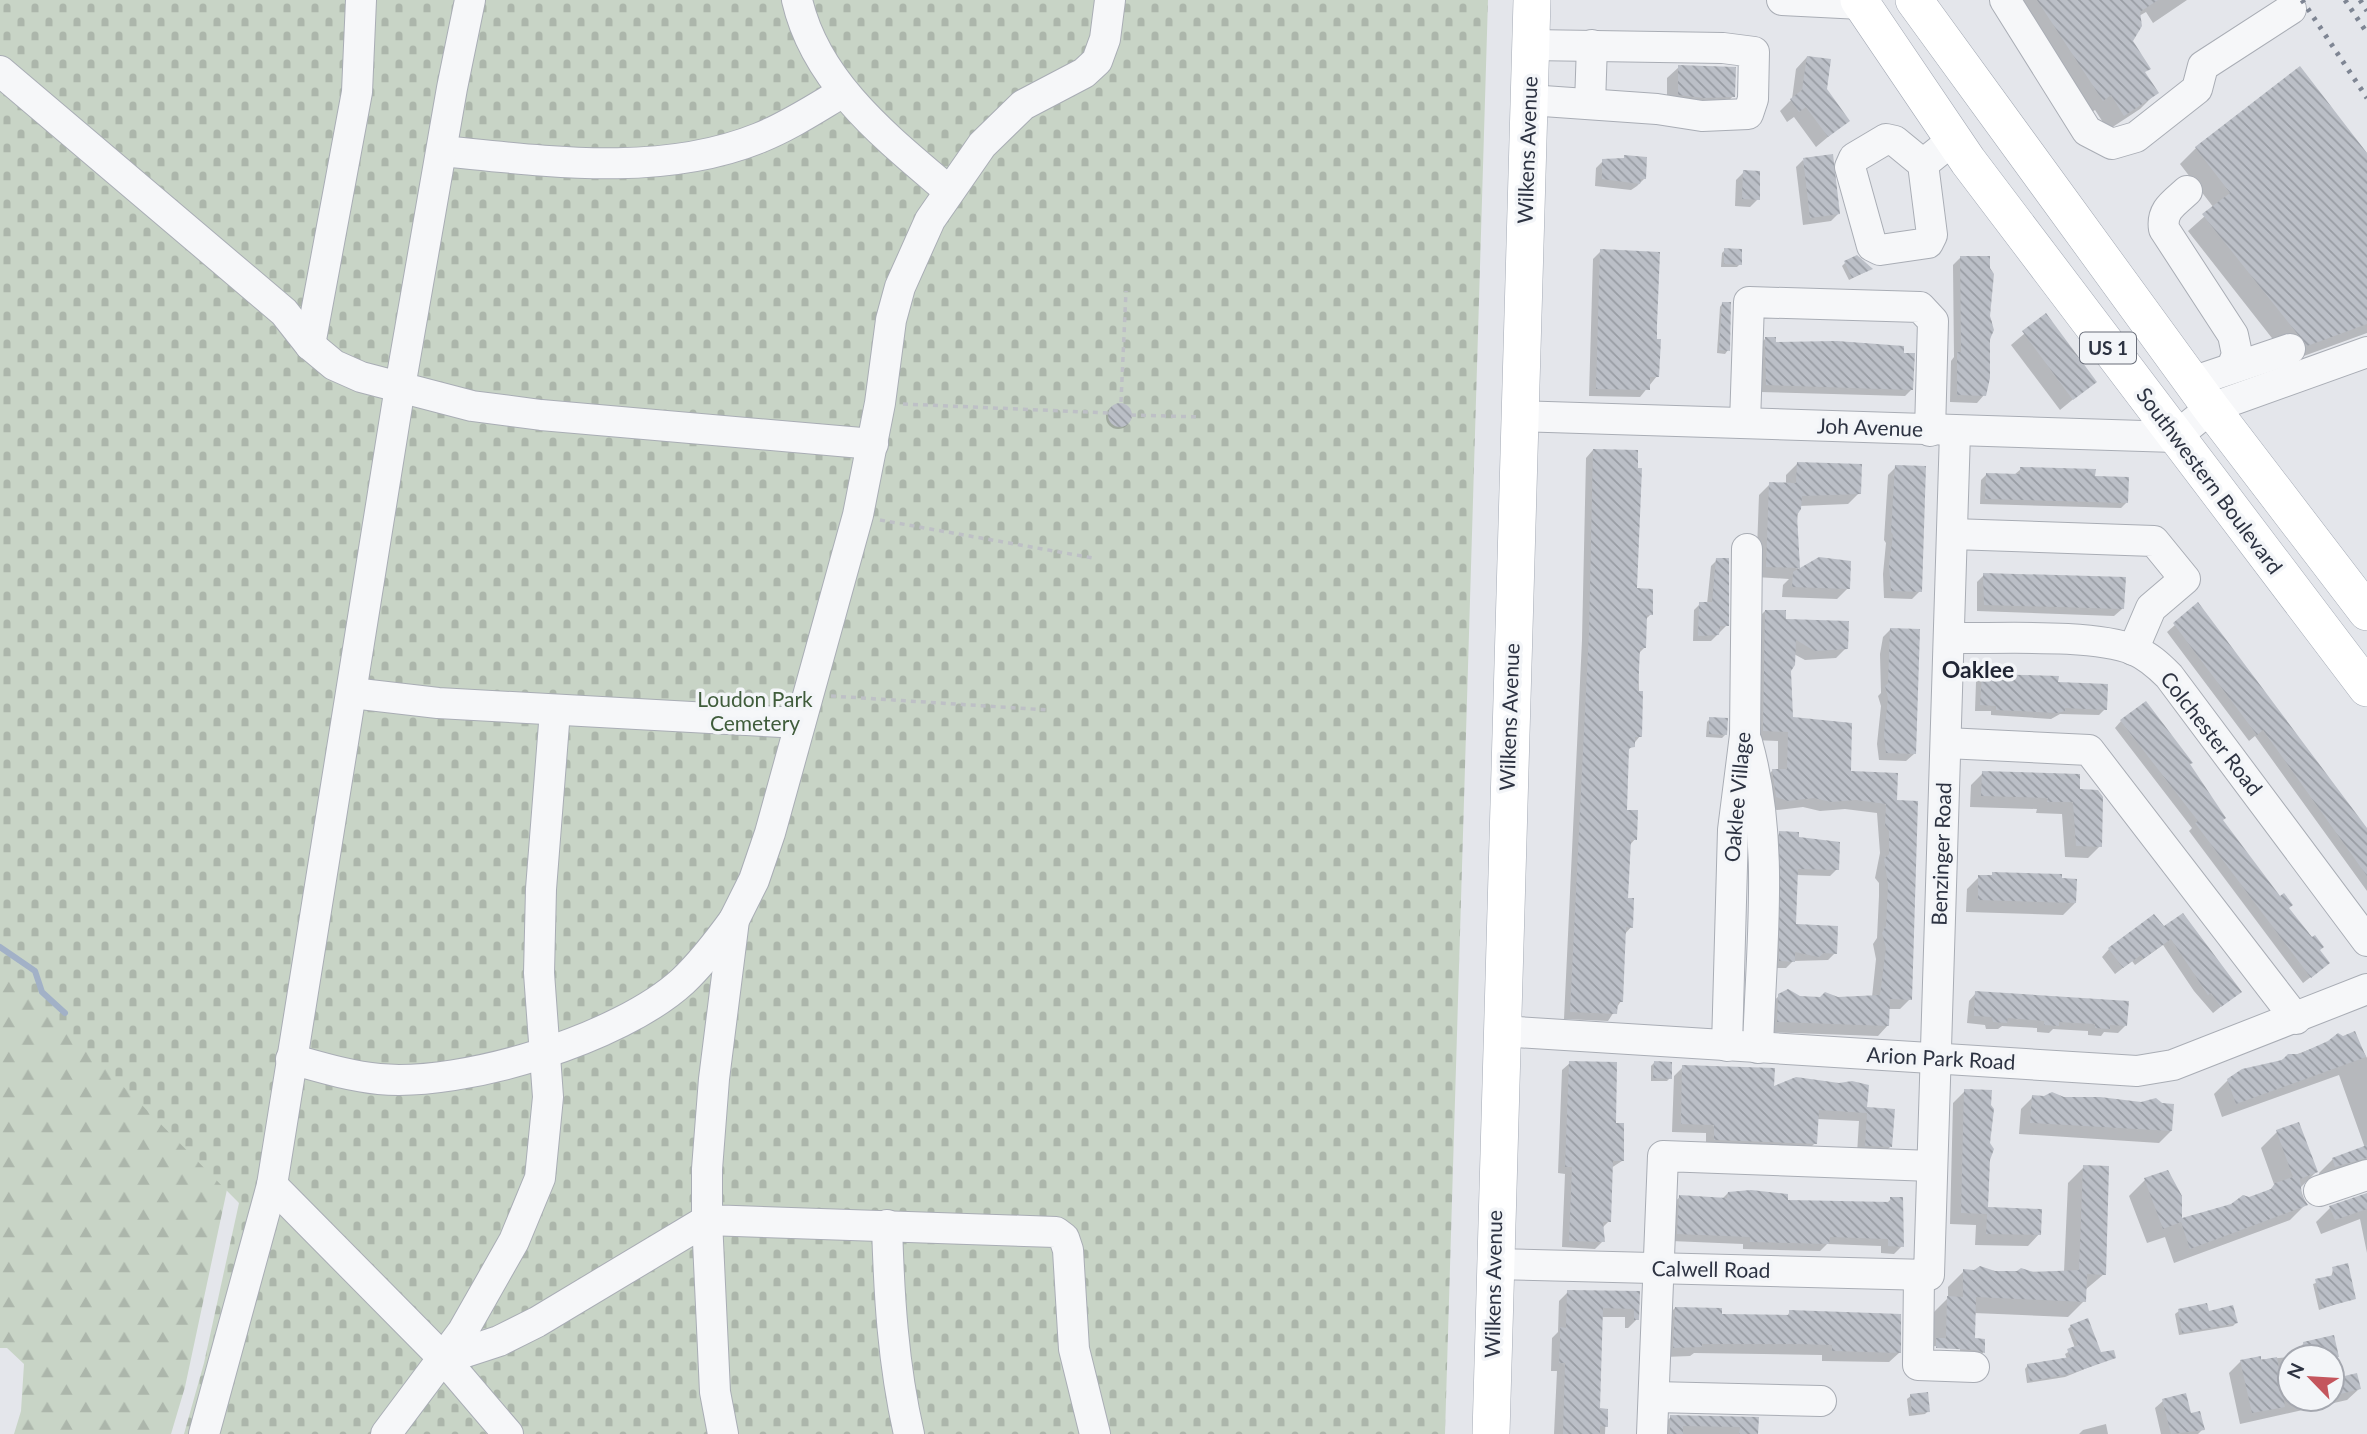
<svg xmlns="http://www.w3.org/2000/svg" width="2367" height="1434" viewBox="0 0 2367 1434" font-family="Lato,sans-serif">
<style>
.forest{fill:url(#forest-firs)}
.cemetery{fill:url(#cemetery-stones)}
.shadow{fill:#0003}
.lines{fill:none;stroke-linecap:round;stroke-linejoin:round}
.stream{stroke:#a2b1c7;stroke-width:6}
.building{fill:url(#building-back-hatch)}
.minor-casing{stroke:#a9adb5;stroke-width:32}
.major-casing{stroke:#a4aab5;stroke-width:38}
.path{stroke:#bec0c6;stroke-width:3.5;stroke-dasharray:5 5;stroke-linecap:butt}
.minor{stroke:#f6f7f9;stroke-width:30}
.major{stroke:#fff;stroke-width:37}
.rail{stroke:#7e8593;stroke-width:5;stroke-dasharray:3.5 7;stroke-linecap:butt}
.labels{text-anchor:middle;stroke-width:7;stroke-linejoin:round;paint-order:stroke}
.shield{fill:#f3f5f8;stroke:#686d79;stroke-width:2}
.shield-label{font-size:19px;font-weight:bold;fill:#2d3342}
.street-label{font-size:21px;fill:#2d3342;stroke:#f3f5f8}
.park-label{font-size:21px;fill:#3f5c3b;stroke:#f3f5f8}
.neighbourhood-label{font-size:23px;font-weight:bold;fill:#1f2433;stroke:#f3f5f8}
</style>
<defs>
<pattern id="forest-firs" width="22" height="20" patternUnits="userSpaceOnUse" patternTransform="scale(1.75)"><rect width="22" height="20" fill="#c8d4c6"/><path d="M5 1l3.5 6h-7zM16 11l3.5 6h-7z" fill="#acb6ab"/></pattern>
<pattern id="cemetery-stones" width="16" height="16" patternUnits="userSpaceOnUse" patternTransform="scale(1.75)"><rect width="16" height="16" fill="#c8d4c6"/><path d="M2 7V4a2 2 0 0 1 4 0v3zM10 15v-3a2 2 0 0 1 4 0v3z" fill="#acb6ab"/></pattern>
<pattern id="building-back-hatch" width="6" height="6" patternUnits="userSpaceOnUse" patternTransform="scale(1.75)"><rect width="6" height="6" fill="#bbbfc7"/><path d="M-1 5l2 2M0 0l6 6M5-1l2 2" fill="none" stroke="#989ca3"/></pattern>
</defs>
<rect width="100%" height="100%" fill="#e4e6eb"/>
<polygon class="forest" points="0,306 242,1119 185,1387 171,1434 14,1434 21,1411 24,1364 7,1348 0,1348"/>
<polygon class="cemetery" points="0,0 1488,0 1445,1434 184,1434 204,1363 239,1203 0,962"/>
<g class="shadow">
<polygon points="2011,0 2187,0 2153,23 2146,12 2139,16 2131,41 2143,73 2156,93 2140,109 2108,130 2095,110 2087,115"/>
<polygon points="1807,57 1825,89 1848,120 1816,147 1794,117 1787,122 1780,111 1792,99 1796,69"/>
<polygon points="1679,67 1733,96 1722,108 1667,106 1667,78"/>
<polygon points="2196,148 2367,156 2367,333 2290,361 2188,231 2214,208 2180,164"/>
<polygon points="1625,157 1645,178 1637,186 1631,190 1595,186 1596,168 1603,161 1622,160"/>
<polygon points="1803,160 1838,214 1831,221 1803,225 1796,167"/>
<polygon points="1744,172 1758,199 1750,207 1735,206 1736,180"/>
<polygon points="1725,250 1740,264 1737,267 1721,267 1722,253"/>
<polygon points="1601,251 1656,341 1657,376 1640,397 1589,396 1593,259"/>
<polygon points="1961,257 1992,322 1984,395 1977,403 1950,402 1951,361 1954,357 1953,265"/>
<polygon points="1845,263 1871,269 1849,280 1842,266"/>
<polygon points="1723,303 1728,350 1725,354 1717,353 1720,307"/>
<polygon points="2045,316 2094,382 2060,410 2011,345"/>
<polygon points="1766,338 1774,344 1902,354 1912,389 1905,396 1760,392 1759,345"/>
<circle cx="1118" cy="417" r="12"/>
<polygon points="1593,450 1635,590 1651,614 1645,620 1645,647 1638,654 1640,736 1627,752 1626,811 1635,839 1629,846 1626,899 1631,927 1624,935 1621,1001 1608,1021 1564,1019 1582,640 1586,458"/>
<polygon points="1797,464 1859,493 1848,504 1799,506 1795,537 1798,543 1798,571 1848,588 1837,599 1782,597 1783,585 1789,579 1756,577 1759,495 1770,484 1786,484 1786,475"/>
<polygon points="1896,467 1920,591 1912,599 1884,598 1883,574 1886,543 1884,540 1888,475"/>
<polygon points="2021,469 2093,477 2127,502 2121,508 1980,504 1981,480 1987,474 2014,475"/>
<polygon points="1717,560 1727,625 1711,641 1693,641 1694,610 1700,604 1707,604 1711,566"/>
<polygon points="1984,575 2122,609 2114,616 1977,611 1977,582"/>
<polygon points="1765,611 1846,648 1836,658 1805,660 1794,654 1790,670 1792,719 1849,773 1895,802 1910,999 1900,1009 1888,1009 1888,1025 1878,1036 1767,1032 1768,1006 1779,996 1838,999 1872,997 1876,959 1873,944 1877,938 1879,896 1879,883 1875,878 1880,853 1877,813 1845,809 1820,811 1803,807 1777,810 1766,807 1763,780 1773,770 1778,771 1778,741 1753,740 1755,621"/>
<polygon points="2175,625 2367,834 2367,891 2255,736 2249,741 2167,632"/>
<polygon points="1891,629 1914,754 1906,761 1879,760 1877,744 1881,706 1878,696 1881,693 1880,654 1883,637"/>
<polygon points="1982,676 2056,684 2105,709 2099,715 2060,714 2051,719 1991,715 1991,711 1975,711 1976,682"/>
<polygon points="1710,719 1726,734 1722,738 1706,737 1707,722"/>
<polygon points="2121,721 2189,765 2221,821 2318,950 2321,969 2303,983 2189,831 2192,828 2115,728"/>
<polygon points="1983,773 2078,791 2100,846 2088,858 2065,857 2062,814 2036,813 2037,809 1970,807 1971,785"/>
<polygon points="1780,833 1797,839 1837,869 1830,876 1796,875 1794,926 1835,953 1828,960 1793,961 1786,968 1773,968 1773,840"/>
<polygon points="1993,874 2060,880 2075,903 2063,915 1966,912 1967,889 1979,877 1989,877"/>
<polygon points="2164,929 2239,992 2213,1013 2194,991 2163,945 2135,965 2132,961 2115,974 2102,957 2109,949"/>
<polygon points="1976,993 2126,1025 2118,1033 2104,1032 2101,1036 2088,1035 2088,1031 2053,1029 2049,1033 2037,1032 2037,1028 2002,1026 1998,1029 1986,1029 1985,1025 1967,1023 1969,1001"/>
<polygon points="2354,1033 2367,1058 2367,1181 2321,1180 2319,1173 2333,1159 2365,1148 2339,1075 2222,1117 2214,1094 2228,1080"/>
<polygon points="1570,1063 1622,1161 1611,1168 1609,1221 1602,1228 1603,1241 1595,1249 1562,1247 1565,1174 1558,1173 1562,1070"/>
<polygon points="1654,1063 1670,1078 1667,1081 1651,1081 1651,1066"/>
<polygon points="1683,1067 1772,1089 1839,1085 1866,1109 1891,1146 1882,1155 1857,1154 1859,1121 1817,1119 1815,1143 1806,1152 1706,1149 1706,1133 1672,1132 1674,1076"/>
<polygon points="1965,1091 1988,1160 1987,1209 2039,1234 2028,1246 1975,1245 1976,1225 1950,1224 1953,1103"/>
<polygon points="2033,1097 2171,1131 2159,1143 2019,1134 2021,1109"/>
<polygon points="2298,1124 2316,1172 2300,1188 2306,1204 2290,1220 2174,1263 2165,1237 2147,1243 2129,1196 2145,1180 2180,1221 2250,1199 2275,1187 2261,1148 2277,1132"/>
<polygon points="2084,1167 2104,1274 2085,1290 2084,1301 2068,1317 1974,1313 1973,1340 1983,1340 1983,1353 1967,1368 1928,1350 1960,1351 1960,1347 1930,1346 1932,1314 1948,1298 1948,1287 1964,1271 2064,1272 2068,1183"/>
<polygon points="1728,1193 1787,1202 1886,1204 1891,1199 1902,1199 1902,1246 1894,1254 1881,1253 1881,1246 1827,1244 1820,1251 1743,1249 1743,1244 1671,1241 1672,1204 1680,1197 1722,1199"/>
<polygon points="2367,1195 2367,1253 2360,1219 2321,1234 2316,1222 2330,1208"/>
<polygon points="2333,1269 2354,1298 2319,1310 2313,1284 2331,1278"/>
<polygon points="1568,1292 1638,1293 1637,1319 1628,1328 1625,1328 1625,1317 1601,1317 1598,1410 1606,1410 1605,1434 1554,1434 1557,1371 1551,1371 1552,1338 1558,1332 1559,1301"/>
<polygon points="1675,1308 1720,1315 1786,1317 1790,1312 1899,1353 1889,1362 1822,1361 1822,1355 1694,1353 1690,1356 1664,1357 1665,1318"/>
<polygon points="2179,1311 2207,1313 2236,1323 2233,1326 2179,1335 2175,1314"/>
<polygon points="2071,1326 2100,1354 2114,1357 2065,1377 2027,1383 2025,1369 2028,1365 2067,1359 2065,1354 2075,1348 2068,1329"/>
<polygon points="2333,1337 2342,1379 2359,1389 2347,1400 2240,1424 2229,1373 2241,1361 2290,1357 2290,1399 2332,1399 2332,1357 2291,1357 2304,1343"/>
<polygon points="1911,1396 1928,1411 1925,1414 1909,1416 1907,1399"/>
<polygon points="2163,1401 2203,1429 2198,1434 2161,1434 2155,1408"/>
<polygon points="1671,1417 1757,1419 1756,1434 1661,1434 1661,1426"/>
<polygon points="2106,1424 2108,1434 2079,1434 2083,1430"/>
</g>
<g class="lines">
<polyline class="stream" points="0,947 35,971 42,992 65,1013"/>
</g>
<g class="building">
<polygon points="2037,0 2158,0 2140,12 2142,26 2133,41 2151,69 2145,72 2159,93 2124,116 2111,95 2103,101"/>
<polygon points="1807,56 1831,59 1827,89 1850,121 1828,137 1806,107 1799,112 1790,99 1802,90"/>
<polygon points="1678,65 1736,67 1735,97 1703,98 1678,95"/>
<polygon points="2300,66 2367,153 2367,324 2307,346 2202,214 2230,193 2195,147"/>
<polygon points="1833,154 1840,214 1810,218 1803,158"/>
<polygon points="1624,155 1647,157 1646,179 1641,179 1640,184 1602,179 1602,159 1624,158"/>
<polygon points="1743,170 1760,171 1760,200 1742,199"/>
<polygon points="1724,248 1742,249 1742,265 1724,264"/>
<polygon points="1600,249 1660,252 1657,325 1657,339 1661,339 1659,377 1650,377 1650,390 1596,389"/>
<polygon points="1857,255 1873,269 1852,278 1844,261"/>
<polygon points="1960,256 1990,256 1990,268 1994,274 1990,316 1994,330 1990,339 1990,378 1986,396 1957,395 1957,352 1961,352"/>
<polygon points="1722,302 1731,302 1730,351 1719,350"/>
<polygon points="2046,313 2097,382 2073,400 2022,331"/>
<polygon points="1765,337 1776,337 1776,342 1837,341 1904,346 1904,353 1915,353 1913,390 1766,385"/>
<circle cx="1120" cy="415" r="12"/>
<polygon points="1593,449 1638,450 1638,468 1642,468 1637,588 1653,589 1653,615 1647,615 1646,648 1640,648 1638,691 1643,691 1642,737 1635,737 1635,747 1629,748 1627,810 1638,810 1637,840 1631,840 1628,898 1634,898 1633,928 1626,927 1623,1002 1618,1002 1617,1014 1570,1012 1589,632"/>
<polygon points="1797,462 1862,464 1861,494 1802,496 1801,509 1797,515 1800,568 1819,557 1851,561 1850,589 1792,587 1793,572 1799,568 1766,567 1769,482 1796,483"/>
<polygon points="1895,465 1926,466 1922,592 1891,591 1889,565 1893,535 1891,532"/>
<polygon points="2020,467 2096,469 2095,476 2129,477 2128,503 1985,499 1986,473 2020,474"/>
<polygon points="1716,558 1729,558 1729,626 1720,626 1719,635 1698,636 1699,602 1712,602"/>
<polygon points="1983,573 2126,577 2124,609 1984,605"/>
<polygon points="2198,602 2367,828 2367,876 2263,730 2257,735 2173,623"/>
<polygon points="1765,610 1786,610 1786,619 1849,621 1848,649 1815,651 1796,640 1795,665 1791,671 1793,717 1852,723 1851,771 1898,773 1897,800 1918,801 1912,1000 1890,999 1889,1026 1777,1022 1778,994 1788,989 1800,996 1820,997 1825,992 1838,997 1880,995 1886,948 1882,933 1886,926 1888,885 1884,859 1889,854 1889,831 1885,825 1886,804 1856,800 1831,802 1814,798 1788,801 1776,797 1772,769 1787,769 1788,732 1763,731"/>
<polygon points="1890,628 1920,629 1916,754 1886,753 1884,735 1888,698 1885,686 1888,683"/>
<polygon points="1982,674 2059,676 2058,682 2108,684 2107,710 2065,708 2065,711 2058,713 1996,710 1996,706 1980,705"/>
<polygon points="2146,701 2193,763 2190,764 2226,818 2223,820 2280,896 2284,893 2293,905 2289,908 2312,937 2315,935 2324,947 2320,950 2330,963 2311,978 2195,823 2198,821 2120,720"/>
<polygon points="1709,717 1728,718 1727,735 1709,734"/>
<polygon points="1982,771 2080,774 2080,789 2098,790 2103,797 2102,847 2076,846 2073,802 2047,802 2048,798 1981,796"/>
<polygon points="1779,831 1799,832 1799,837 1840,842 1839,870 1798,869 1796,924 1838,926 1837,954 1824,953 1819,957 1795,952 1795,962 1779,961"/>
<polygon points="1992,872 2062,874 2062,878 2077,879 2076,903 1978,900 1978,875 1992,875"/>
<polygon points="2183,913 2242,992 2221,1007 2211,993 2208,995 2171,939 2143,959 2141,955 2123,968 2108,948 2154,914 2164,926"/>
<polygon points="1975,991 2129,1001 2127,1026 2110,1025 2110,1029 2095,1028 2095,1024 2059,1022 2059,1026 2044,1025 2044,1021 2008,1018 2007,1023 1993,1022 1992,1017 1974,1016"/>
<polygon points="2355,1031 2366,1057 2236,1104 2227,1079 2242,1069 2282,1060 2288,1054 2299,1054 2328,1041 2338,1033 2343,1036"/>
<polygon points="1569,1061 1617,1062 1616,1123 1624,1123 1624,1161 1613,1161 1611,1222 1603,1222 1605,1242 1569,1241 1572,1167 1565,1167"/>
<polygon points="1654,1061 1672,1062 1672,1079 1653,1078"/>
<polygon points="1682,1065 1775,1068 1774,1086 1796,1077 1839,1083 1852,1081 1869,1085 1867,1107 1895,1109 1892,1147 1865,1146 1867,1113 1819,1110 1817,1144 1714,1140 1714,1125 1681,1124"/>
<polygon points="1964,1089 1992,1090 1991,1105 1994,1109 1990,1143 1994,1149 1990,1160 1988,1207 2042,1209 2041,1235 1986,1234 1987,1214 1961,1213"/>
<polygon points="2052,1092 2064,1097 2100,1097 2141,1102 2156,1098 2162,1103 2174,1104 2172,1131 2030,1123 2032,1095 2044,1096"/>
<polygon points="2299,1122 2318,1172 2300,1179 2302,1196 2308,1205 2190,1249 2181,1222 2163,1229 2144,1178 2168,1170 2182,1196 2182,1218 2231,1204 2243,1195 2249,1197 2271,1189 2275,1183 2293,1177 2276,1130"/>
<polygon points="2367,1145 2367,1158 2335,1167 2332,1158"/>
<polygon points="2083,1165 2109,1166 2106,1275 2087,1274 2086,1302 1976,1297 1975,1338 1985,1339 1985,1353 1975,1350 1936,1348 1936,1338 1946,1338 1947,1296 1963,1297 1963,1269 1974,1270 1980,1266 1995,1271 2017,1271 2021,1268 2033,1272 2079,1270"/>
<polygon points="1751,1190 1788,1194 1788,1200 1890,1202 1890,1197 1903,1197 1904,1247 1888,1246 1888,1239 1830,1237 1829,1244 1750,1242 1750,1237 1677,1234 1679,1195 1727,1198 1728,1192"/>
<polygon points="2367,1193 2367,1209 2335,1220 2329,1206"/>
<polygon points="2348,1263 2356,1299 2322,1308 2315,1279 2334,1275 2332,1267"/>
<polygon points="1567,1290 1640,1291 1639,1320 1634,1320 1634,1309 1603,1308 1600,1408 1608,1409 1608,1427 1600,1426 1600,1434 1563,1434 1565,1363 1559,1363 1560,1343 1560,1327 1566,1328"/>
<polygon points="2207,1303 2209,1311 2233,1305 2238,1323 2182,1333 2178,1309"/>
<polygon points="1675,1307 1722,1308 1722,1314 1789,1315 1789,1310 1901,1314 1901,1353 1832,1351 1832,1345 1797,1344 1702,1344 1702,1347 1673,1348"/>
<polygon points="2088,1318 2101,1352 2114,1350 2116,1358 2070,1374 2030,1381 2027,1364 2070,1357 2067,1349 2078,1345 2070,1325"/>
<polygon points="2334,1335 2339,1357 2306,1357 2303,1342"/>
<polygon points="2261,1356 2261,1360 2277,1357 2285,1407 2252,1413 2240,1360"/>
<polygon points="2357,1373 2361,1389 2332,1396 2332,1379"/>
<polygon points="1928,1392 1930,1412 1912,1413 1910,1394"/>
<polygon points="2186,1393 2191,1413 2200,1411 2205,1430 2171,1434 2162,1399"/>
<polygon points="1670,1415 1759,1417 1758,1434 1739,1434 1740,1427 1683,1426 1683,1434 1670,1434"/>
</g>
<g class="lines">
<defs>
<g id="minor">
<path d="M 797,0 C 816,83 887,138 948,190"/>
<polyline points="1782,0 1861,4"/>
<polyline points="2005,0 2087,131 2112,144 2136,137 2197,89 2203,66 2291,9"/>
<polyline points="0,71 284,312 310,345 334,365 361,377 472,406 541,415 873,444"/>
<polyline points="1529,100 1657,109 1702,116 1748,114 1753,99 1754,52 1723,48 1531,45"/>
<polyline points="1590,104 1592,45"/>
<path d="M 442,151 C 545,161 660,178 759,138 C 789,126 816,108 843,92"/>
<polyline points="1923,164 1932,235 1928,243 1880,250 1872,246 1850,167 1854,158 1886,139 1895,141 1923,164 1953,140"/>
<path d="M 2187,191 C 2174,203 2161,210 2164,229 L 2233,335 L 2237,354 L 2232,368"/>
<polyline points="310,345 357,92 361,0"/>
<polyline points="2192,382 2290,349"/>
<polyline points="1519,416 2175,437 2211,408 2367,352"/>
<polyline points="1745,423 1749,302 1920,307 1933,321 1930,431"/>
<polyline points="1952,534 2154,541 2185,579 2151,608 2133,650"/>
<path d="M 1949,638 C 1997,639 2093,633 2134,650 C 2148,656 2158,665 2169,676 L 2367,941"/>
<polyline points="352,693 438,703 800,723"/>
<path d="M 1747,742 C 1775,841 1761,946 1758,1048"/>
<polyline points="1946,743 2089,750 2296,1019"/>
<polyline points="1500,1031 2137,1071 2173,1065 2367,989"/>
<polyline points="1727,1046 1733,830 1745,735 1747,549"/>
<path d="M 291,1059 C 320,1067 349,1076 379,1079 C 463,1087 620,1039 683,981 C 702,963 718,942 734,920"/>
<polyline points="272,1185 444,1359 508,1434"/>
<polyline points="2319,1191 2367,1175"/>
<path d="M 887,1225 C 889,1296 893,1364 909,1434"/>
<polyline points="1494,1264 1929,1275 1955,432"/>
<polyline points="1919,1275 1918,1365 1974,1367"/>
<polyline points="444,1359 499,1341 537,1322 707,1220 715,1392 723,1434"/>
<polyline points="1654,1397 1821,1401"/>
<polyline points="204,1434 272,1185 400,387 452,88 470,0"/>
<polyline points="386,1434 463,1331 514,1241 540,1178 548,1097 539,973 541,889 555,711"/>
<polyline points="1095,1434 1074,1349 1068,1250 1064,1238 1056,1232 707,1220 707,1169 714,1079 734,920 754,880 770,833 858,515 880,403 891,320 900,287 930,220 982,145 1023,105 1084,73 1097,61 1105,39 1110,0"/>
<polyline points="1652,1434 1663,1156 1932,1166"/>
</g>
<g id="major">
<polyline points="1859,0 1968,161 2367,688"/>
<polyline points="1914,0 2211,408 2367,612"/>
<polyline points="1491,1434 1532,0"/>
</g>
</defs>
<use href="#minor" class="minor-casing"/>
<use href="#major" class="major-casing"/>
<g class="path">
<polyline points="1121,402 1126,291"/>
<polyline points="903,404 1109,413"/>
<polyline points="1131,415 1201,417"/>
<polyline points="880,520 1093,558"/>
<polyline points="831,696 1048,710"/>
</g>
<use href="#minor" class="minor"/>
<use href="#major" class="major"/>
<g class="rail">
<polyline points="2302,0 2367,98"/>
<polyline points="2345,0 2367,33"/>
<polyline points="2360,0 2367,11"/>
</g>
</g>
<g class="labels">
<rect class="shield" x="2080" y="332.5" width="56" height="31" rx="5"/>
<g class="shield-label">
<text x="2108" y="355">US 1</text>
</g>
<g class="street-label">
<text transform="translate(1528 150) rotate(-88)" y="7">Wilkens Avenue</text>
<text transform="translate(1870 428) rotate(2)" y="7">Joh Avenue</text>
<text transform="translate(2209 481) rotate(53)" y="7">Southwestern Boulevard</text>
<text transform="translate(1510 717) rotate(-88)" y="7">Wilkens Avenue</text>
<text transform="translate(2211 734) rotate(52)" y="7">Colchester Road</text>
<text transform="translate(1738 797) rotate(-85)" y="7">Oaklee Village</text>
<text transform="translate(1942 854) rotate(-88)" y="7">Benzinger Road</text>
<text transform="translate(1941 1059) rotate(3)" y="7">Arion Park Road</text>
<text transform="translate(1711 1270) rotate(1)" y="7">Calwell Road</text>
<text transform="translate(1494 1284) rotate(-89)" y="7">Wilkens Avenue</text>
</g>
<g class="park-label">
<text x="755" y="707">Loudon Park<tspan x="755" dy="24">Cemetery</tspan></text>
</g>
<g class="neighbourhood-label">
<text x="1978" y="678">Oaklee</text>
</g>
</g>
<g transform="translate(2311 1378) rotate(295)"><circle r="33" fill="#f3f5f8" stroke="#a4a7af" stroke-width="2"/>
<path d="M0-5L12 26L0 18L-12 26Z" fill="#c4555d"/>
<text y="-10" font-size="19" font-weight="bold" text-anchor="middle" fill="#2d3342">N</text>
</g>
</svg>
